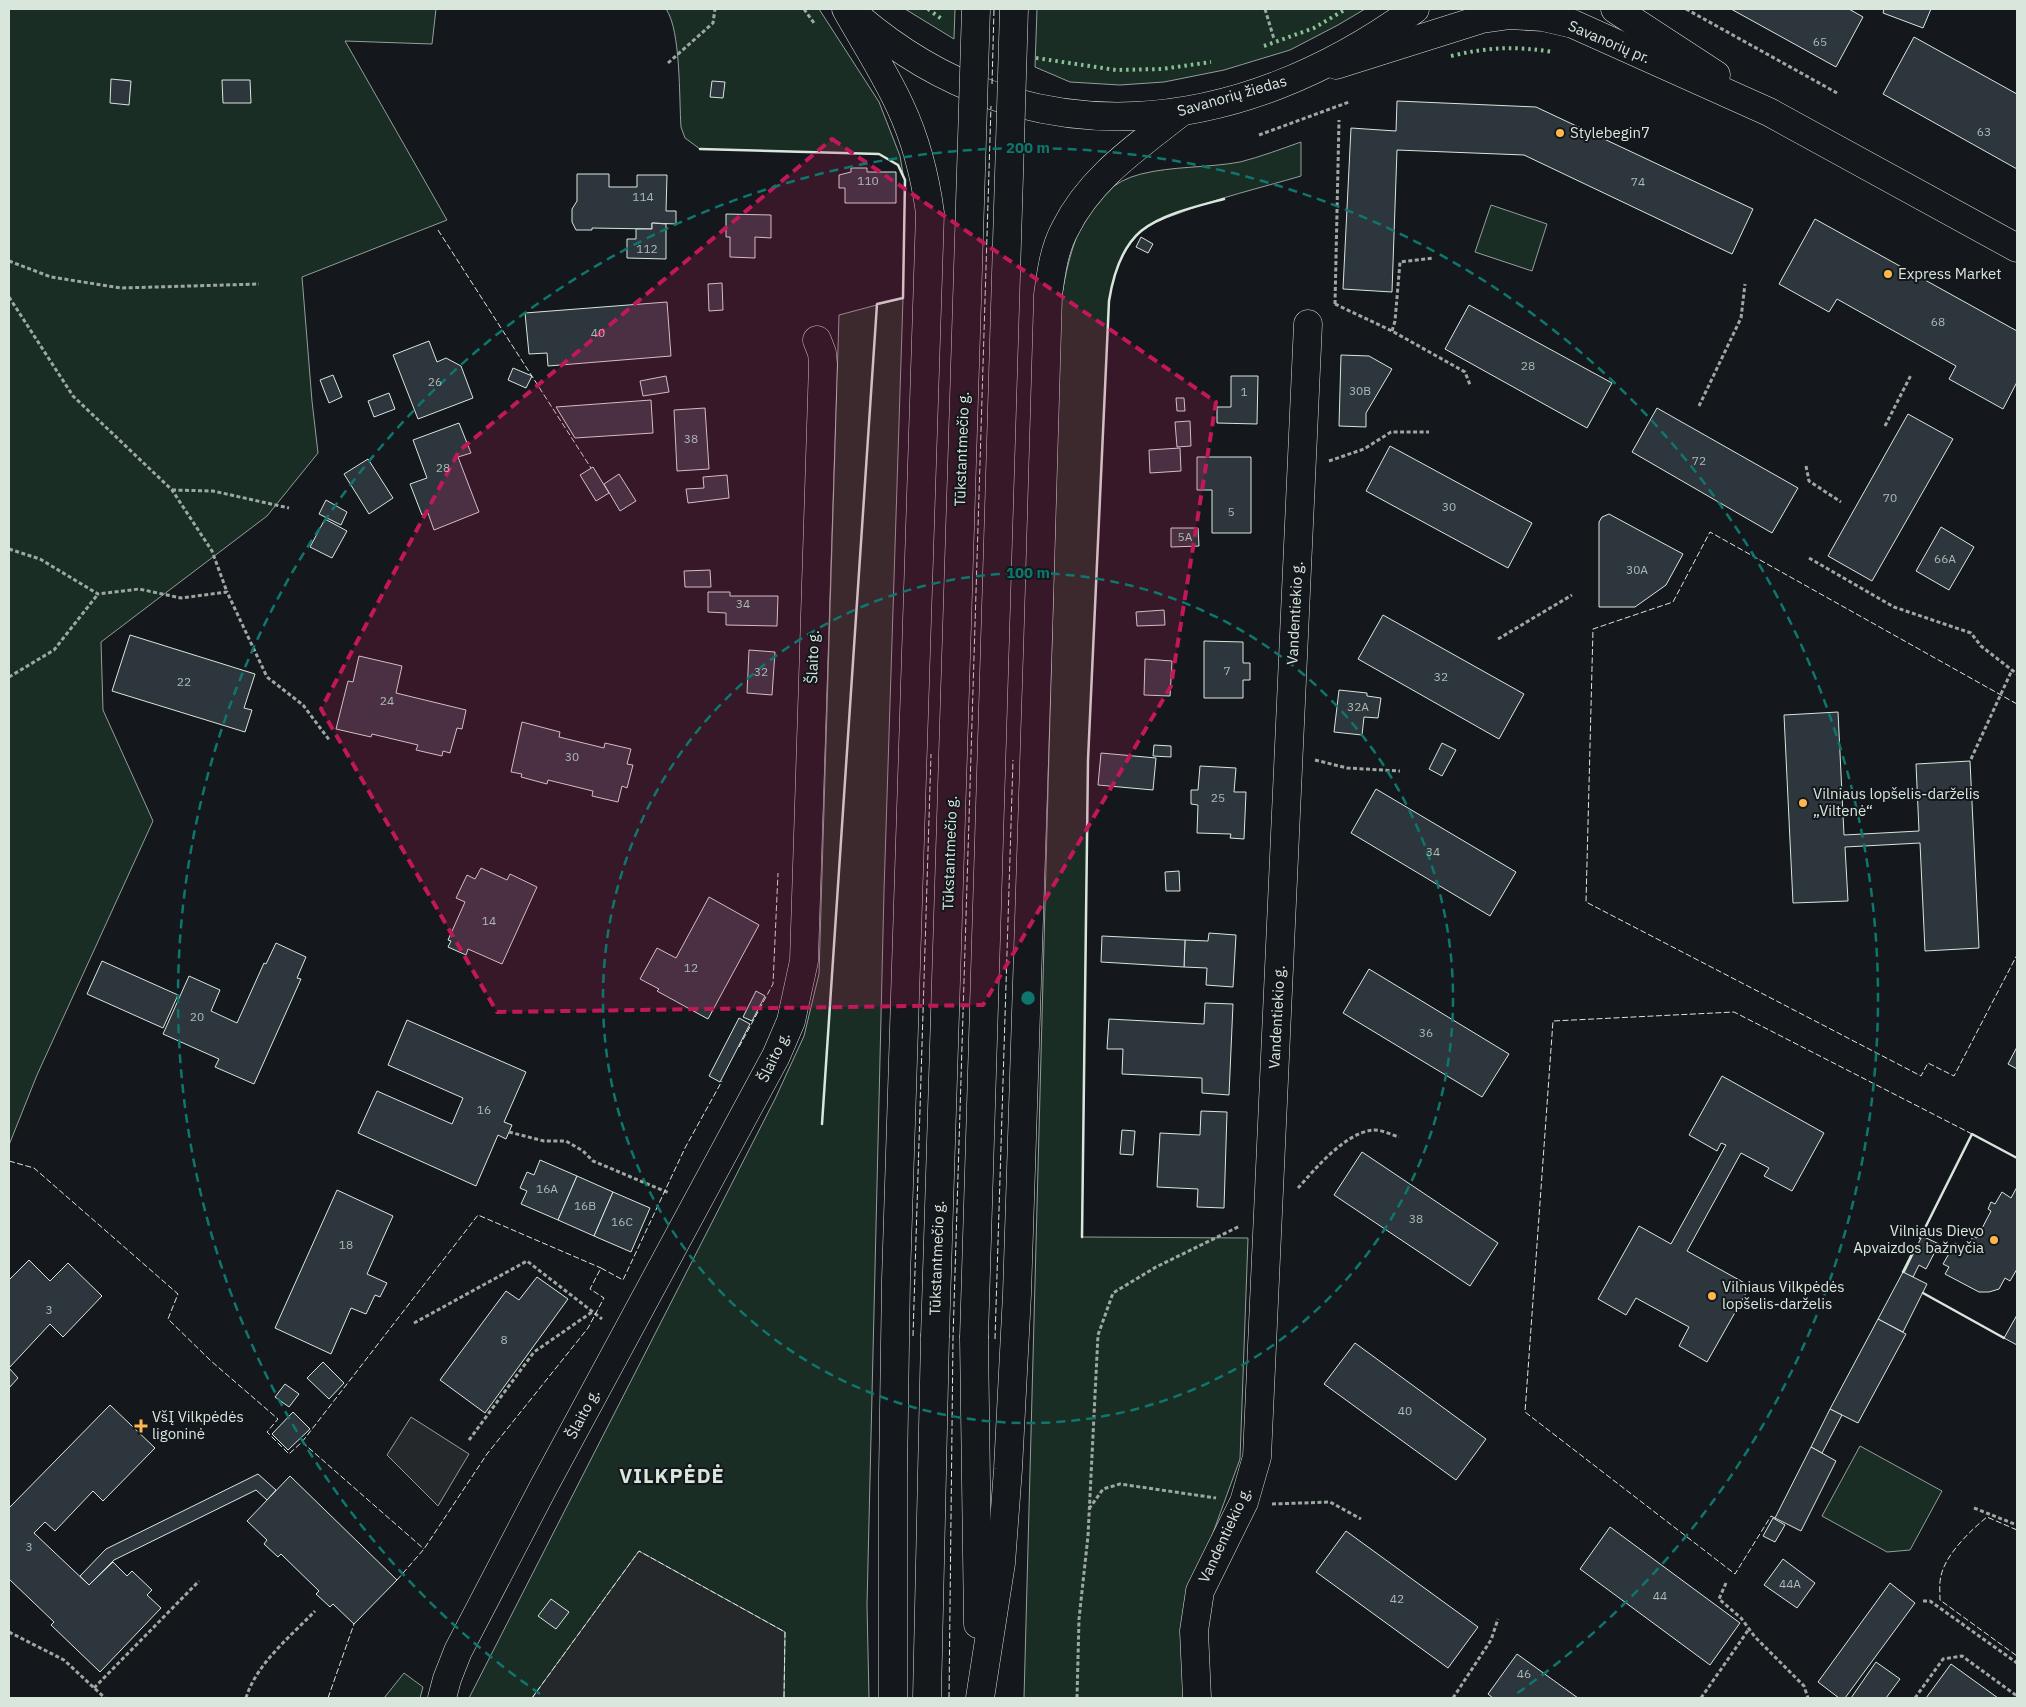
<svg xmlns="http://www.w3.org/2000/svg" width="2026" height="1707" viewBox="0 0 2026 1707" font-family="'IBM Plex Sans',sans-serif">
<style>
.green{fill:#1a2d24;stroke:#939e99}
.parking{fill:#24282b;stroke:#939e99}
.building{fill:#2c363c;stroke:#d8e6dc}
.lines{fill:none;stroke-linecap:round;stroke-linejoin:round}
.minor-casing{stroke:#d8e6dc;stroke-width:29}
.major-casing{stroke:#d8e6dc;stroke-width:29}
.highway-casing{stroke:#d8e6dc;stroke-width:29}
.path{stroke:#9da8a2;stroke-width:3;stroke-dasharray:4 2.5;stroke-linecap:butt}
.minor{stroke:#14181c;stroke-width:28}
.major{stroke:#14181c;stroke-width:28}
.highway{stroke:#14181c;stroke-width:28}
.highway-bridge-casing{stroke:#d8e6dc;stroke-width:29;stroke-linecap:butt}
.highway-bridge{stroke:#14181c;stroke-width:28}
.hedge{stroke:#8ac095;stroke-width:4;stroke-dasharray:2.5 4;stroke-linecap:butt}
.fence{stroke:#d8e6dc;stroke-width:1;stroke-dasharray:6 2.5;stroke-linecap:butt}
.wall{stroke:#d8e6dc;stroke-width:2.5}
.marked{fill:#c2185b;fill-opacity:0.2;stroke:#c2185b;stroke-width:4;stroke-dasharray:10 6;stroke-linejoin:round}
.ring{fill:none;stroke:#0f766e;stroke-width:2.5;stroke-dasharray:9 6}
.poi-dot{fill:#ffb74d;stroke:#14181c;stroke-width:2}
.labels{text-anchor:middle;stroke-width:4;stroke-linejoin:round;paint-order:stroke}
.number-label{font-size:12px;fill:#adbab4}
.street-label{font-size:15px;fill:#d8e6dc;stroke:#14181c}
.poi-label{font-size:15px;fill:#d8e6dc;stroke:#14181c;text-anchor:start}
.district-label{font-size:20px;font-weight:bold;letter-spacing:1px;fill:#d8e6dc;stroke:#14181c}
.centre{fill:#0f766e;stroke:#14181c;stroke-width:2.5}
.ring-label{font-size:15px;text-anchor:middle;font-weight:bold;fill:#0f766e;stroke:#14181c;stroke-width:4;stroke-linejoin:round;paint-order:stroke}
</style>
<rect width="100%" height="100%" fill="#14181c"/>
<g class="green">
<polygon points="9,9 436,9 432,44 345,41 447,220 302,277 312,401 318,453 267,516 101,642 103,710 153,821 37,1075 9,1145"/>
<path d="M 666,9 L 819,9 L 879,102 L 900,156 L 903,174 L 898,165 L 879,154 L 700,149 L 685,138 L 681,127 C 679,98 681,30 666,9 Z"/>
<polygon points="905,9 955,9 954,39"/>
<polygon points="1037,9 1365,9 1338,25 1290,50 1224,70 1164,82 1120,85 1070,82 1035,67"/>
<path d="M 1301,142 L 1301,176 C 1260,188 1217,198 1177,214 C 1165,218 1149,224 1140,233 C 1121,251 1113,276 1109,301 L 1088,760 L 1082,1237 L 1248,1238 L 1240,1459 L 1202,1563 L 1192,1698 L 1024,1698 L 1061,301 C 1069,250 1084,188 1141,174 C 1173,166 1207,168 1240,162 C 1260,157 1281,149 1301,142 Z"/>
<polygon points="1491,205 1547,224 1532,271 1475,252"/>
<polygon points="903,298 884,891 867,1605 869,1698 469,1698 775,1099 804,1036 819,974 839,315"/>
<polygon points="1860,1446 1942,1491 1910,1550 1887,1552 1822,1516"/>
<polygon points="404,1673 423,1687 420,1698 384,1698"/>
</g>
<g class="parking">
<polygon points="411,1417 469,1454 438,1506 387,1455"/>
<polygon points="639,1551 785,1632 784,1698 532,1698"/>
</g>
<g class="building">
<polygon points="1731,9 1849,9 1863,17 1836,67"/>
<polygon points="1884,9 1931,9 1923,28 1883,13"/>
<polygon points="1914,37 2017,94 2017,169 1883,94"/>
<polygon points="111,79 131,81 129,105 110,103"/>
<polygon points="222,80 250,80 251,103 223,103"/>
<polygon points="712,81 725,82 723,98 710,97"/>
<polygon points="1397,101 1536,107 1753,209 1732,254 1524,155 1397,150 1392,292 1343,289 1351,128 1396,131"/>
<polygon points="851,168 867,168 867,172 896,172 896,203 845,203 845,188 839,188 839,175 851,172"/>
<polygon points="577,174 609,174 609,187 637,187 637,175 667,175 666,211 676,211 676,224 652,223 652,229 592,228 592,230 576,230 572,222 572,209 577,201"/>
<polygon points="726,214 771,215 771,238 755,237 755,258 730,257 730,237 726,237"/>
<polygon points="1815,219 2017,331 2017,382 2003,409 1949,379 1956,366 1837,299 1829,312 1779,284"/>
<polygon points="652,223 666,224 666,259 627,258 627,239 636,239 636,229 652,229"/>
<polygon points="1141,237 1153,244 1148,253 1136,247"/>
<polygon points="722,283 723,310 709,311 708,284"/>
<polygon points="667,302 671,356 548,366 547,353 529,354 525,313"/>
<polygon points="1469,305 1612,383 1587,428 1445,349"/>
<polygon points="429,341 437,362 446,358 461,366 473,398 418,419 393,355"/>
<polygon points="1341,355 1369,356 1392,369 1366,413 1366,427 1339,426"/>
<polygon points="513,368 532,376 526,388 508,380"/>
<polygon points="333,375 342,397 329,403 320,380"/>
<polygon points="666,376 669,392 643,396 640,381"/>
<polygon points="1231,376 1258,376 1257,424 1217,423 1217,407 1231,407"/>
<polygon points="389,393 395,409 374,417 368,401"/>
<polygon points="1176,398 1184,398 1185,411 1177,411"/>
<polygon points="651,400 653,433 575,438 556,407"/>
<polygon points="705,408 709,469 677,471 674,410"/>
<polygon points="1657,408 1798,488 1772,533 1632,452"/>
<polygon points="1908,414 1953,439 1872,581 1828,556"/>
<polygon points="1190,421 1191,446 1177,447 1175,422"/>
<polygon points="459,423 471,453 458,457 479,512 434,530 428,513 422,515 410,484 427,478 413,440"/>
<polygon points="1390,446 1532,523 1508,568 1366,491"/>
<polygon points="1180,448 1181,471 1150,473 1149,450"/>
<polygon points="1197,457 1251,457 1251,533 1212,533 1212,490 1197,490"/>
<polygon points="368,459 393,498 369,514 344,474"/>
<polygon points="593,467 609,493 596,501 580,475"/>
<polygon points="619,474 636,501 620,511 604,484"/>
<polygon points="727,475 729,498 688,503 686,489 704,488 703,477"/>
<polygon points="326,500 347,512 341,525 319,514"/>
<polygon points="1609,514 1683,554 1666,585 1635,607 1599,607 1599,522 1602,517"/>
<polygon points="325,519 347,531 332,558 310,547"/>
<polygon points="1941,527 1974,547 1949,590 1916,571"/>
<polygon points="1171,528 1198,528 1199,546 1171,547"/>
<polygon points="710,570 711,587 685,587 684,571"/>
<polygon points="708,592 730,592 730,596 778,596 777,626 726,625 726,613 708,612"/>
<polygon points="1164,610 1165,625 1137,626 1136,612"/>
<polygon points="1383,615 1524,694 1499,739 1358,659"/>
<polygon points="130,635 255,674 244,708 252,710 245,732 112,691"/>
<polygon points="1204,641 1243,642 1243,663 1250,663 1250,680 1243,680 1243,698 1204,698"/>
<polygon points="749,650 775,652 772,695 747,693"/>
<polygon points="359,656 402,666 396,693 466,710 462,729 457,728 450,753 443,751 442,756 416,750 418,745 372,734 371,737 336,729 348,681 353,682"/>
<polygon points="1145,659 1172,661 1170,696 1144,695"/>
<polygon points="1339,690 1367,693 1367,696 1381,698 1378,718 1364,717 1362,735 1334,732"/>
<polygon points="1838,712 1844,835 1919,831 1916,764 1970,761 1979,948 1925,951 1920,843 1845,847 1848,901 1793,903 1784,715"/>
<polygon points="522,722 560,732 559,737 604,748 605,743 631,749 627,764 633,765 627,788 622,786 618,802 592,796 593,791 548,780 547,784 521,777 522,774 511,772"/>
<polygon points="1442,743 1456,750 1442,776 1429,769"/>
<polygon points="1154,745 1171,746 1171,757 1153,756"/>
<polygon points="1101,753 1156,758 1153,790 1098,785"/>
<polygon points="1200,766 1236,768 1234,792 1246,792 1244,839 1230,838 1231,834 1197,833 1198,805 1191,804 1191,790 1198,790"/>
<polygon points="1376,789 1516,872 1490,916 1351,833"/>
<polygon points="481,868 507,880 510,874 537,887 502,964 468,949 466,955 448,947 451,941 448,940 465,902 456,898 467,875 475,879"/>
<polygon points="1179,871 1180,891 1166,891 1165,872"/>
<polygon points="709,897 759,925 708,1019 657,991 659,989 640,979 657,948 676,958"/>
<polygon points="1209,933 1236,935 1233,987 1206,985 1207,968 1184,967 1185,940 1208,941"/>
<polygon points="1102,936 1185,940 1184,967 1101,962"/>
<polygon points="276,943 306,957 297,978 301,979 254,1084 215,1067 219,1059 163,1034 189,976 220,990 211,1011 237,1023 264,963 266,964"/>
<polygon points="102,961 178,995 163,1028 87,994"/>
<polygon points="1369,969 1509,1054 1482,1097 1343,1013"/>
<polygon points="756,991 765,996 752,1021 743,1017"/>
<polygon points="1205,1003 1233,1004 1229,1095 1202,1093 1202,1078 1122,1074 1123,1049 1107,1049 1109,1019 1204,1024"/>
<polygon points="739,1018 750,1024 720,1082 709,1076"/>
<polygon points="407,1020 526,1072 504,1122 512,1125 506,1139 498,1135 476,1186 358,1133 377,1091 452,1124 463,1098 388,1065"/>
<polygon points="2017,1047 2017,1069 2008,1064"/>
<polygon points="1722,1076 1824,1133 1792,1191 1764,1176 1769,1168 1741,1153 1687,1251 1750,1286 1707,1362 1679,1346 1689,1327 1636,1298 1626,1315 1598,1299 1639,1226 1671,1244 1726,1145 1721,1143 1717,1151 1689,1135"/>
<polygon points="1201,1111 1227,1112 1224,1208 1197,1207 1198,1189 1157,1187 1160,1133 1200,1135"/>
<polygon points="1122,1130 1135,1131 1133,1155 1120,1154"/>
<polygon points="1362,1152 1498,1243 1470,1286 1334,1195"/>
<polygon points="540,1160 577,1176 558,1220 521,1204 527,1191 520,1188 527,1172 534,1175"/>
<polygon points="577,1176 613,1192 594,1236 558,1220"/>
<polygon points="2017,1187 2017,1269 2010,1281 2005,1278 1999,1289 1989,1292 1979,1292 1945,1274 1949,1267 1943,1264 1955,1243 1970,1251 1973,1245 1970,1243 1973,1236 1977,1238 1991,1211 1988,1209 1991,1202 1995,1204 2002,1192 2011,1198"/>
<polygon points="337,1190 393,1216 367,1274 387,1283 380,1297 375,1295 366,1314 351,1308 331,1354 275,1328"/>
<polygon points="613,1192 650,1208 631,1252 594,1236"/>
<polygon points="1922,1236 1939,1244 1926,1269 1919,1265 1913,1277 1904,1273"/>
<polygon points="29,1260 50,1281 68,1263 102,1296 63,1337 50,1324 9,1368 9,1280"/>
<polygon points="1903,1272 1927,1284 1903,1332 1878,1319"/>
<polygon points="537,1277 568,1299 485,1413 440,1380 506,1291 519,1300"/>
<polygon points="2017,1315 2017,1345 2004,1338"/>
<polygon points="1878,1319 1906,1334 1858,1423 1830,1409"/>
<polygon points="1355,1343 1486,1439 1456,1480 1324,1384"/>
<polygon points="323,1362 344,1383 329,1399 307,1378"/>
<polygon points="9,1368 18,1378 9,1388"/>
<polygon points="285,1384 299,1394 289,1407 275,1397"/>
<polygon points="110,1405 155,1448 103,1501 93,1491 55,1531 45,1522 34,1533 89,1585 113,1562 127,1576 132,1571 152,1590 147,1595 161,1608 100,1672 51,1625 54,1622 9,1579 9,1508"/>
<polygon points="1830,1409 1842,1415 1822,1453 1811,1447"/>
<polygon points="293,1412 310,1429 288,1450 272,1434"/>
<polygon points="1811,1447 1836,1461 1801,1531 1775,1518"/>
<polygon points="258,1474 276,1490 267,1500 256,1490 114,1560 89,1585 80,1576 106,1549"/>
<polygon points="290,1476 397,1580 354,1624 333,1604 330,1607 316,1594 319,1591 281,1554 278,1557 264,1544 267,1540 247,1521"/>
<polygon points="1773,1518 1785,1525 1775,1542 1763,1536"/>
<polygon points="1610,1527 1740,1623 1710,1665 1580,1569"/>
<polygon points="1346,1531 1478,1627 1448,1668 1316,1572"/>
<polygon points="1783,1559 1815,1583 1797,1608 1764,1585"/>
<polygon points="1890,1583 1915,1603 1845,1698 1839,1698 1818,1682"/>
<polygon points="551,1599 569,1612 556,1629 538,1616"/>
<polygon points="1517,1654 1578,1698 1493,1698 1488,1694"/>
<polygon points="1876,1662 1900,1679 1886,1698 1851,1698"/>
<polygon points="1951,1664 1998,1698 1926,1698"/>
</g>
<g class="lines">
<defs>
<g id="minor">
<polyline points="442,1698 447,1679 458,1651 543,1488 776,1056 791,1021 804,961 823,364 822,353 817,340"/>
<polyline points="1197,1698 1194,1631 1200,1591 1244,1502 1257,1457 1308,324"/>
</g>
<g id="major">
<polyline points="1615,9 1716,75"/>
<polyline points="1336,65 1482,19 1510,15 1543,17 1573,24 1769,112 2017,248"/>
</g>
<g id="highway">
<path d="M 846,9 C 864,41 885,73 900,106 C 916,140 925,176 930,213 L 896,1279 L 893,1475 L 893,1698"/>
<path d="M 857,16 C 1029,164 1240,137 1415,9"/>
<polyline points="974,1338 978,1624"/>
<polyline points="927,1698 935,1337"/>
<path d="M 980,1698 L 1001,1563 L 1008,1469 L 1017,1294 L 1038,639 L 1048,295 C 1051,273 1054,249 1065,229 C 1090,178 1137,147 1180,113"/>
</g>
</defs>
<use href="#minor" class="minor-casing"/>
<use href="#major" class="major-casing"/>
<use href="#highway" class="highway-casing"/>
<g class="path">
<polyline points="804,9 814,23"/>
<polyline points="1265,9 1274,39"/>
<polyline points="1686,9 1837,93"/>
<polyline points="668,63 713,23 715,9"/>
<polyline points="1259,135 1349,102"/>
<polyline points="9,261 51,277 121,288 259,284"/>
<polyline points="9,297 73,396 172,490 212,551 227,592"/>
<polyline points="1335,304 1339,120"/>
<polyline points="1335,304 1392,331 1465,372 1470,385"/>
<polyline points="1392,331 1395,321 1400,262 1434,258"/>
<polyline points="1699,406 1741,318 1745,284"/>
<polyline points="1885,426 1911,375"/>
<polyline points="1329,461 1364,449 1391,432 1429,432"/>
<polyline points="1806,466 1809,481 1841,502"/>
<polyline points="172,490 213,491 289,508"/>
<polyline points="9,549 40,559 98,594 139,589 181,598 227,592 267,677 303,705 330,741"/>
<polyline points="1809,558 1894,607 1971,633 1981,646 2017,674"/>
<polyline points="1498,639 1572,595"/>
<polyline points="9,677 54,650 98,594"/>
<polyline points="1971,759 2012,670"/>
<polyline points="1315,760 1347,768 1400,771"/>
<polyline points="509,1132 544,1141 566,1141 583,1151 593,1161 669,1193"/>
<path d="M 1298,1188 C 1316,1168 1345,1133 1373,1130 C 1380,1129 1392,1135 1399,1137"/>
<polyline points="414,1323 527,1261 602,1319"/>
<polyline points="469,1440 534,1352 592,1312"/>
<polyline points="1272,1504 1330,1502 1361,1519"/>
<polyline points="1974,1508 2017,1525"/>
<polyline points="1089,1509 1103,1489 1120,1484 1216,1498"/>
<polyline points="1726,1583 1719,1599 1741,1618 1755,1637 1804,1686 1808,1698"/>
<polyline points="1923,1601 1930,1601 2017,1663"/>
<polyline points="9,1632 64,1660 105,1698"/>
<polyline points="94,1688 199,1581"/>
<path d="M 246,1698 C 256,1664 291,1636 315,1611"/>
<polyline points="1077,1698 1079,1619 1088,1536 1098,1335 1113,1293 1156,1267 1240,1226"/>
<polyline points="1453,1698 1491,1640 1498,1619"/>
<polyline points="1701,1698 1749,1629"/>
<polyline points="1915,1698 1943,1659 1962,1656 2017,1696"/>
</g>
<use href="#minor" class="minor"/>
<use href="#major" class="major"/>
<use href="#highway" class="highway"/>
<defs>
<g id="highway-bridge">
<polyline points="935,1337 976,9"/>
<polyline points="974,1338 1014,9"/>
</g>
</defs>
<use href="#highway-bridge" class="highway-bridge-casing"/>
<use href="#highway-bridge" class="highway-bridge"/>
<g class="hedge">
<polyline points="928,9 943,20"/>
<polyline points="1264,46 1314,28 1346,9"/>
<path d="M 1451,56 C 1488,47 1516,46 1553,52"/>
<polyline points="1036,58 1116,70 1162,69 1211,62"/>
</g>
<g class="fence">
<polyline points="992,84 994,9"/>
<polyline points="438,230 591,468"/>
<polyline points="2017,704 1710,532 1673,602 1593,629 1586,902 1921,1076 1928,1063 1954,1076 2017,955"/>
<polyline points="739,1047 773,984 778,873"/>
<polyline points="9,1161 34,1168 178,1294 168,1319 211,1361 278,1419 267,1432 289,1454 302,1442 424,1549"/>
<polyline points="913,1336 931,754"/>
<polyline points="995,1339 1013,760"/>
<polyline points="302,1442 478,1215 601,1268"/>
<polyline points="1775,1518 1771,1516 1735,1574 1525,1412 1553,1021 1734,1012 1972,1134"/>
<path d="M 2017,1530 L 1987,1517 C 1971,1530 1945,1555 1941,1576 C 1939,1583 1940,1592 1940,1600 L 2017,1656"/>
<polyline points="397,1580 424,1549 487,1454 588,1328 604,1298 590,1289 601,1268 623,1280 685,1148 722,1081"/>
<polyline points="328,1698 354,1624"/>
<polyline points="532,1698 639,1551 785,1632 784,1698"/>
<polyline points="949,1698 953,1338 991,106"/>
</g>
<g class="wall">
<polyline points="700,149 879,154 898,165 905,180 903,298 877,304 822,1124"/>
<path d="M 1082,1237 L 1088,760 L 1109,301 C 1113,276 1121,248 1141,231 C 1162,214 1198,206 1224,199"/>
<polyline points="1920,1238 1972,1134 2017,1158"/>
<polyline points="1903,1272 1913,1252"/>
<polyline points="1923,1293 2004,1338"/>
</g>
</g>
<path class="marked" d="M 832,139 L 1216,402 L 1171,686 L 983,1005 L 497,1012 L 321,709 L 459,451 Z"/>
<g class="ring">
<circle cx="1028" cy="998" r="425"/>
<path d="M540 1694A850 850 0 1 1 1516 1694"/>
</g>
<g class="poi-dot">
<circle cx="1560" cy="133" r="5"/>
<circle cx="1888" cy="274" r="5"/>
<circle cx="1803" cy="803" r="5"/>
<circle cx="1994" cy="1240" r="5"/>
<circle cx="1712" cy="1296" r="5"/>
<path d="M138.5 1418.5h5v5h5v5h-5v5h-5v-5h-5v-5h5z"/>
</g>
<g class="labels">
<g class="number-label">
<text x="1820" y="46">65</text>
<text x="1984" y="136">63</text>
<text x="868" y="185">110</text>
<text x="1638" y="186">74</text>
<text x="643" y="201">114</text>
<text x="647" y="253">112</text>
<text x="1938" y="326">68</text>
<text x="598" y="337">40</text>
<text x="1528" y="370">28</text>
<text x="435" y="386">26</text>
<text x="1360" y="395">30B</text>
<text x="1244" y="396">1</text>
<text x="691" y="443">38</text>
<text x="1699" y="465">72</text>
<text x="443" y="472">28</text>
<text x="1890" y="502">70</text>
<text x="1449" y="511">30</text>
<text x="1231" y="516">5</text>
<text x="1185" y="541">5A</text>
<text x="1945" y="563">66A</text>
<text x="1637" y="574">30A</text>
<text x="743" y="608">34</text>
<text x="1227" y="675">7</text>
<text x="761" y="676">32</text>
<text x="1441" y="681">32</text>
<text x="184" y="686">22</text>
<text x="387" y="705">24</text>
<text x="1358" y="711">32A</text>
<text x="572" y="761">30</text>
<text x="1218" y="802">25</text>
<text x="1433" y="856">34</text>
<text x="489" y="925">14</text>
<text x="691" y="972">12</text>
<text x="197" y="1021">20</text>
<text x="1426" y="1037">36</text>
<text x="484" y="1114">16</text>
<text x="547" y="1193">16A</text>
<text x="585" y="1210">16B</text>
<text x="1416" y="1223">38</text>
<text x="622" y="1226">16C</text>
<text x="346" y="1249">18</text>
<text x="49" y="1314">3</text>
<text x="504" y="1344">8</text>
<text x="1405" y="1415">40</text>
<text x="29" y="1551">3</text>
<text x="1790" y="1588">44A</text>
<text x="1660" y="1600">44</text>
<text x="1397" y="1603">42</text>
<text x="1524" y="1678">46</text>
</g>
<g class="street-label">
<text transform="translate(1609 42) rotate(23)" y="5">Savanorių pr.</text>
<text transform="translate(1232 96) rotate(-16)" y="5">Savanorių žiedas</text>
<text transform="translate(962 449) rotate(-88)" y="5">Tūkstantmečio g.</text>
<text transform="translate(1295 613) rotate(-87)" y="5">Vandentiekio g.</text>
<text transform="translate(813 657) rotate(-88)" y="5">Šlaito g.</text>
<text transform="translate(950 853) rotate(-88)" y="5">Tūkstantmečio g.</text>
<text transform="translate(1277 1017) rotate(-87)" y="5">Vandentiekio g.</text>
<text transform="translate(774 1057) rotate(-64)" y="5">Šlaito g.</text>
<text transform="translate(937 1258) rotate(-88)" y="5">Tūkstantmečio g.</text>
<text transform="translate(583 1414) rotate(-62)" y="5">Šlaito g.</text>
<text transform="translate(1225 1535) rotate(-65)" y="5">Vandentiekio g.</text>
</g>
<g class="poi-label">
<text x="1570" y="138">Stylebegin7</text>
<text x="1898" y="279">Express Market</text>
<text x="1813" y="799">Vilniaus lopšelis-darželis<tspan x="1813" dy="17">„Viltenė“</tspan></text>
<text x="1984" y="1236" text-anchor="end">Vilniaus Dievo<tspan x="1984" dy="17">Apvaizdos bažnyčia</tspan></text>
<text x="1722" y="1292">Vilniaus Vilkpėdės<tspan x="1722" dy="17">lopšelis-darželis</tspan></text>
<text x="152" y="1422">VšĮ Vilkpėdės<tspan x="152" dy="17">ligoninė</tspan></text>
</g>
<g class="district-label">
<text x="672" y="1483">VILKPĖDĖ</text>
</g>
</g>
<circle cx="1028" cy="998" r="8" class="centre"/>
<g class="ring-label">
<text x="1028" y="153">200 m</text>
<text x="1028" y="578">100 m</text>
</g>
<rect width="2026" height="1707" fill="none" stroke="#d8e6dc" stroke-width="20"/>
</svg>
